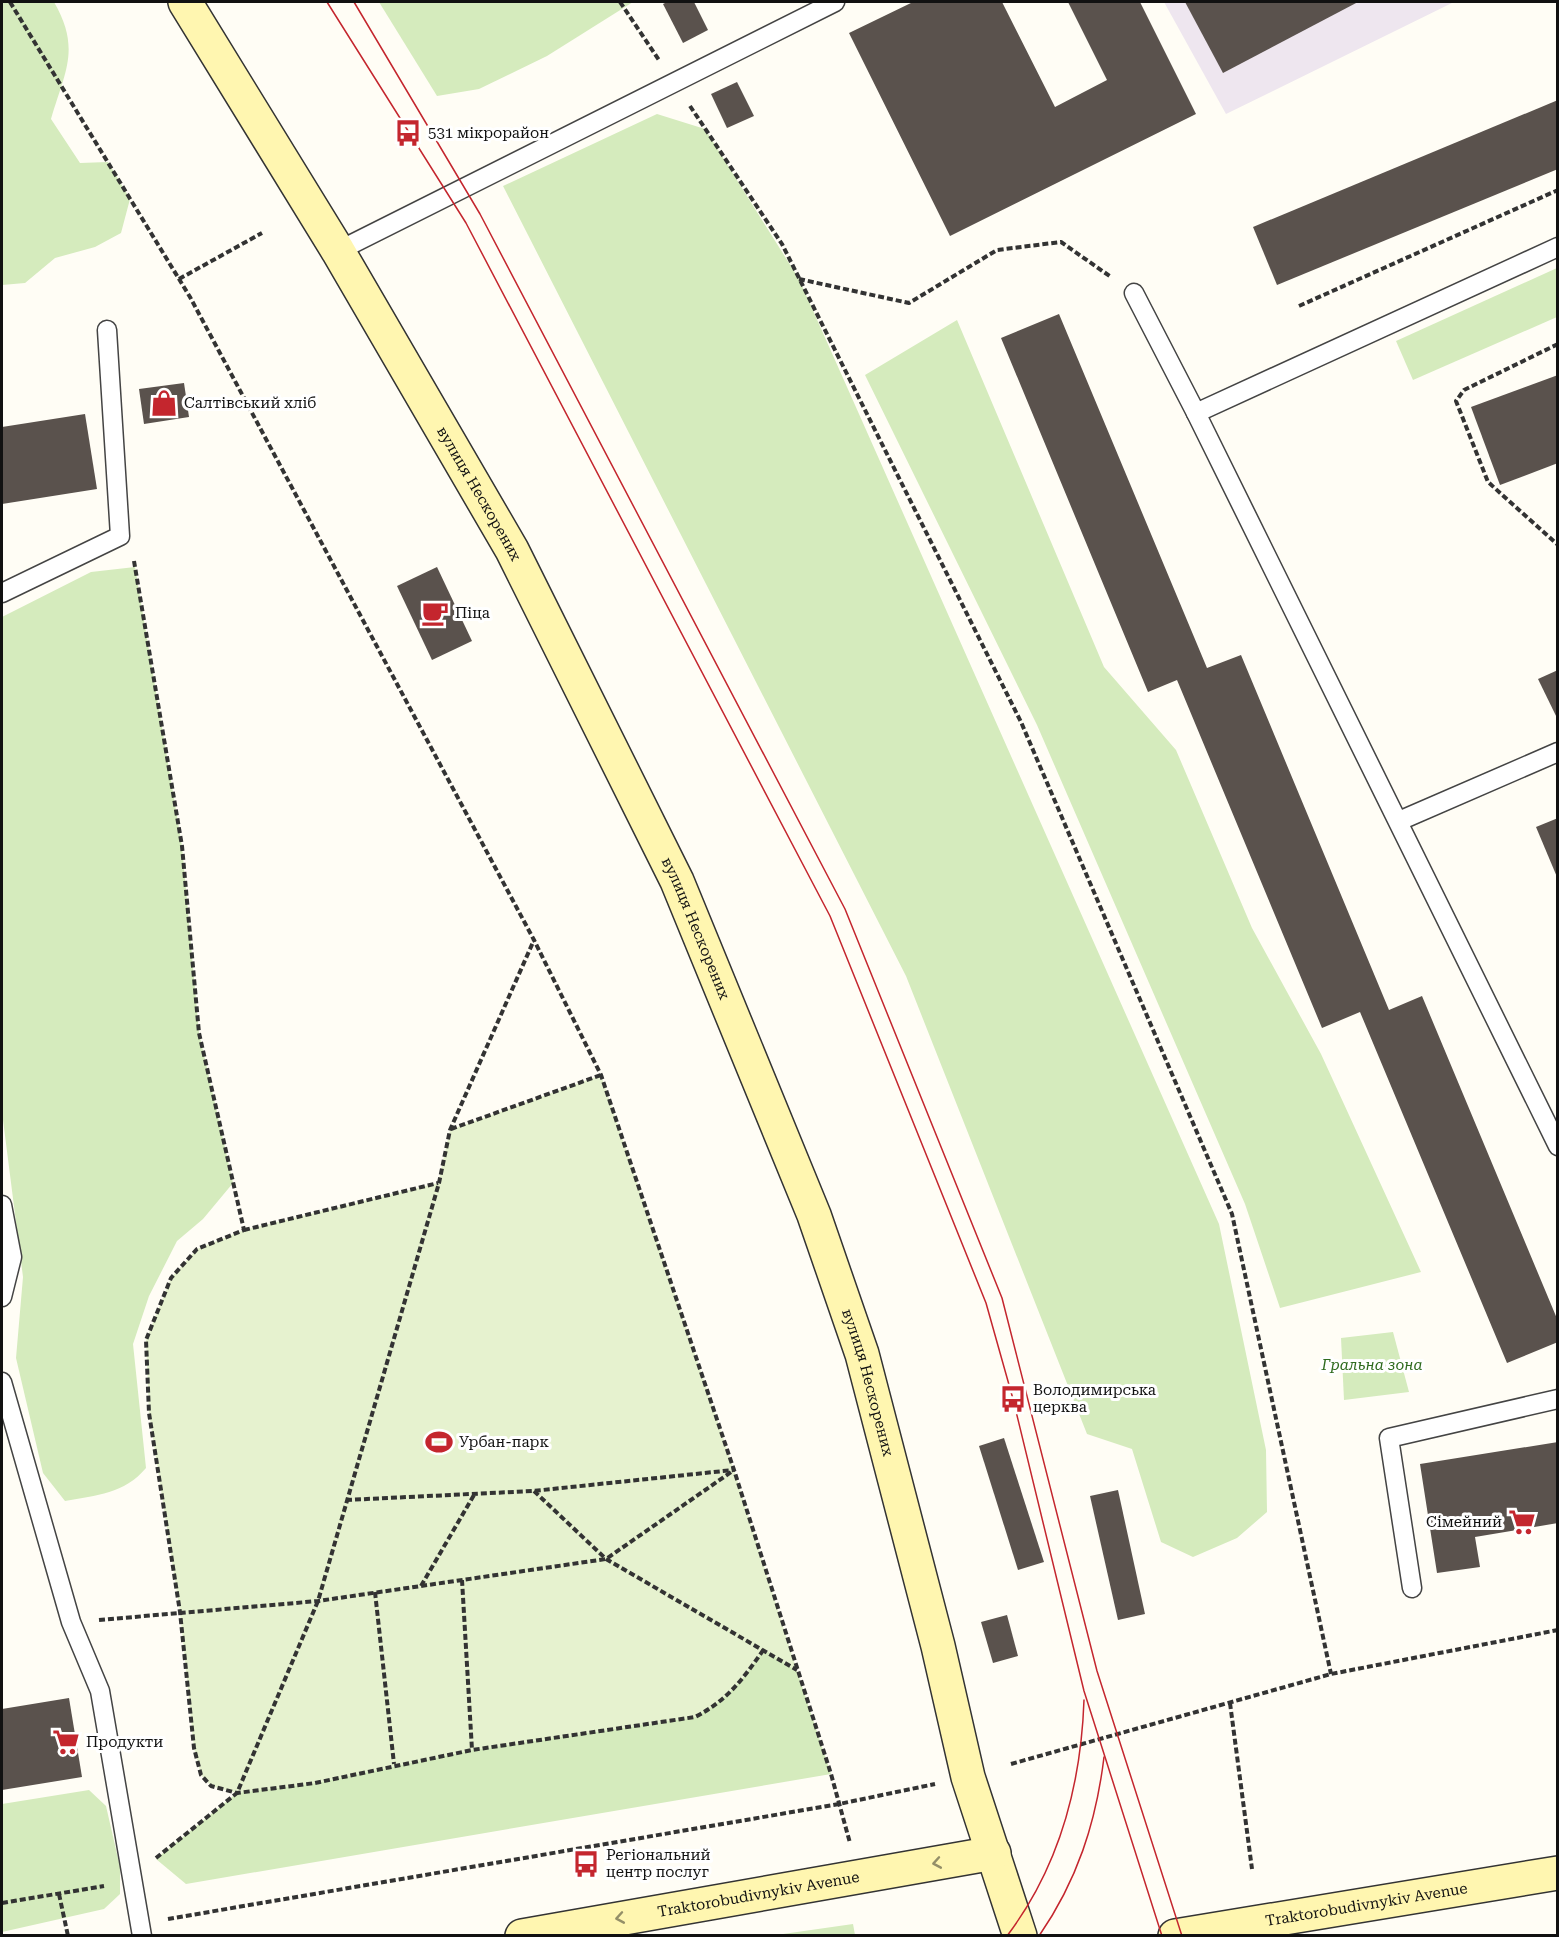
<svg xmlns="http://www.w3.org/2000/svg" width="1559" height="1937" viewBox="0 0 1559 1937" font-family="'Roboto Serif',serif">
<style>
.industrial{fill:#eee6ef}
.green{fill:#d5ebbd}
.pitch{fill:#e6f2cf}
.building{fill:#5a524d}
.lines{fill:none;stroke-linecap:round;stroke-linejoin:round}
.lane-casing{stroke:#444;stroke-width:21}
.secondary-casing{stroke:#333;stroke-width:36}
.path{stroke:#333;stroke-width:4;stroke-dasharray:6 3;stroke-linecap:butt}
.lane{stroke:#fff;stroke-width:18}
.secondary{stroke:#fff6b0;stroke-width:33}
.tram{stroke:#c4262e;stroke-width:1.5}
.oneway{stroke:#948f68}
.labels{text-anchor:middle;stroke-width:6;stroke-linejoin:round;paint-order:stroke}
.poi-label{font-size:15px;fill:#111;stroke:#fff;text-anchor:start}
.street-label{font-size:15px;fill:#111;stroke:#fff}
.park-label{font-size:15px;font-style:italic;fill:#2f6b1f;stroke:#fff}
</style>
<rect width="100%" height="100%" fill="#fffdf5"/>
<polygon class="industrial" points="1164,2 1454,2 1226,114"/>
<g class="green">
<path d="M 2,2 L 54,2 C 81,49 65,71 51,119 L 80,163 L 108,162 L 130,199 L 121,233 L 95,247 L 55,258 L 25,283 L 2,285 Z"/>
<polygon points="379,2 633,2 547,56 479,89 437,96"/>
<polygon points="657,114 705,129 799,279 1219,1224 1266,1450 1267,1512 1237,1538 1193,1557 1161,1542 1132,1449 1087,1434 906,976 503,186"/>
<polygon points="1557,268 1557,317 1413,380 1396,341"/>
<polygon points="957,320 1104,667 1176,750 1252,928 1321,1054 1421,1272 1280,1308 1245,1204 1037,725 865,375"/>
<path d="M 135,567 L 182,846 L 199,1033 L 233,1183 L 203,1219 L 177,1241 L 149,1296 L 133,1344 L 146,1468 C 124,1494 97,1495 65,1501 L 43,1473 L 16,1358 L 23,1277 L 2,1112 L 2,617 L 91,572 Z"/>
<polygon points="1393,1332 1409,1392 1344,1400 1341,1338"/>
<path d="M 764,1649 L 797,1671 L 831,1774 L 186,1884 L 156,1859 L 237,1793 L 315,1783 L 472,1750 L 695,1717 C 728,1699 743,1679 764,1649 Z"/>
<polygon points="89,1790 106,1806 120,1867 120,1894 104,1909 2,1932 2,1804"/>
<polygon points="853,1924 855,1935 776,1935"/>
</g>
<path class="pitch" d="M 601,1075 L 734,1470 L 797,1671 L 764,1649 C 742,1678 728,1699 695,1717 L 472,1750 L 315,1783 L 237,1793 L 211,1786 L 201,1775 L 194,1748 L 180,1612 L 149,1413 L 146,1340 L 171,1278 L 197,1249 L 244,1230 L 438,1183 L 450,1130 Z"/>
<g class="building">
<polygon points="667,2 694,2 708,30 683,43 663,4"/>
<polygon points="913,2 1002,2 1055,107 1107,80 1068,2 1140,2 1196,114 950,236 849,33"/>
<polygon points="1185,2 1358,2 1223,73"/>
<polygon points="737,82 754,116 727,128 711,94"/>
<polygon points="1558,100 1558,169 1277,285 1253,227"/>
<polygon points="1059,314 1207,668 1241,655 1389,1010 1422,996 1558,1321 1558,1342 1507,1363 1360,1012 1322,1028 1177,680 1148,692 1001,338"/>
<polygon points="1558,375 1558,463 1500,485 1471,407"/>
<polygon points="184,383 189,417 144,424 139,389"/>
<polygon points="85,414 97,489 2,504 2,427"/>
<polygon points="437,567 472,641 432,660 397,586"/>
<polygon points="1558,670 1558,720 1538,679"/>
<polygon points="1558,818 1558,877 1557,877 1536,827"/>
<polygon points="1004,1438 1044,1562 1018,1570 979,1446"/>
<polygon points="1558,1442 1558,1523 1475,1537 1480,1567 1437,1573 1420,1464"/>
<polygon points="1118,1490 1145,1614 1118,1620 1090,1496"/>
<polygon points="1007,1615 1018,1656 993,1663 981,1622"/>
<polygon points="69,1698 82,1777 2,1790 2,1709"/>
</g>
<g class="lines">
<defs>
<g id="lane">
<polyline points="338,251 835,2"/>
<polyline points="1134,293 1196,413 1558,1146"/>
<polyline points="1196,413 1558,247"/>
<polyline points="2,593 120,536 107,330"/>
<polyline points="1399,821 1558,752"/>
<polyline points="2,1205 12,1257 2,1297"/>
<polyline points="2,1382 71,1622 100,1691 142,1936"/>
<polyline points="1412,1588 1389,1438 1558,1399"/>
</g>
<g id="secondary">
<path id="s1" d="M 185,2 L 338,251 L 512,550 L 677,881 L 814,1215 L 862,1354 L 938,1646 L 968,1777 L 1020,1936"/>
<path id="s2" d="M 522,1936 L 994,1853"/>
<path id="s3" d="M 1175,1936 L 1558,1873"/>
</g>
</defs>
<use href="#lane" class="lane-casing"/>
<use href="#secondary" class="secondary-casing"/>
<g class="path">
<polyline points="10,2 190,297 534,940 601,1075 734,1470 831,1774 850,1843"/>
<polyline points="620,2 659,60"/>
<polyline points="690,106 782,244 1021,722 1232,1214 1331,1674"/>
<polyline points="179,279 262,233"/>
<polyline points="799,279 909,303 997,250 1061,242 1111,277"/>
<polyline points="1299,306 1558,190"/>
<polyline points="1558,344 1464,390 1456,401 1488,482 1558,545"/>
<path d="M 134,561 L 182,846 L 199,1033 L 244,1230 L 197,1249 L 171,1278 L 146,1340 L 149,1413 L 180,1612 L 194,1748 L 201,1775 L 211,1786 L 237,1793 L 315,1783 L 472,1750 L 695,1717 C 728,1700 743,1679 764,1649"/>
<polyline points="451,1129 601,1075"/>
<polyline points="244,1230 438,1183"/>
<polyline points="534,1491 606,1559 797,1670"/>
<polyline points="346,1500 533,1491 733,1470"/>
<polyline points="462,1580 472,1750"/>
<polyline points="421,1586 474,1495"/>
<polyline points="375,1592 394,1764"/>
<polyline points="99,1620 318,1601 606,1559 734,1470"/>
<polyline points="1230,1703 1252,1869"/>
<polyline points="1011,1764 1331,1674 1558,1630"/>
<polyline points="156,1858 237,1793 318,1601 439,1183 450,1130 534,940"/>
<polyline points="59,1894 68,1936"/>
<polyline points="2,1903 104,1886"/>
<polyline points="168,1919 839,1804 935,1784"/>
</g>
<use href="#lane" class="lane"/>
<use href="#secondary" class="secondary"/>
<g class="tram">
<polyline points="327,2 466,223 830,916 986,1303 1013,1399 1084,1691 1162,1936"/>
<polyline points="354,2 480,214 845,909 1002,1298 1097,1671 1182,1936"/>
<path d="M 1007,1936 C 1060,1866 1081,1786 1084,1700"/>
<path d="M 1039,1936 C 1077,1881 1096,1823 1104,1757"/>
</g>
</g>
<defs><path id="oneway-chevron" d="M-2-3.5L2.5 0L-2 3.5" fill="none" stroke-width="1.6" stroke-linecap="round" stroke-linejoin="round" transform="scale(1.5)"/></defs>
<g class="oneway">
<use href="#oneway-chevron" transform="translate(937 1863) rotate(170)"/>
<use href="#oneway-chevron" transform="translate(620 1918) rotate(170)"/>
</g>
<defs>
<symbol id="bus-bare" viewBox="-9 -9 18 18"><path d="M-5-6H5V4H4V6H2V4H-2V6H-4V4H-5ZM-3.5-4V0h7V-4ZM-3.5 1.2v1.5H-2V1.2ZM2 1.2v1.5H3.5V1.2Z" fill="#c4262e" stroke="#fff" stroke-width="2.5" paint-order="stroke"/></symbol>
<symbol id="shop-bare" viewBox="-9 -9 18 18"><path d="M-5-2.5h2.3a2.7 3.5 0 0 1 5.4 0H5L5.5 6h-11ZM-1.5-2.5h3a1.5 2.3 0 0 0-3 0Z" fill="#c4262e" stroke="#fff" stroke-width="2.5" paint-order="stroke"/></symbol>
<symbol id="cafe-bare" viewBox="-9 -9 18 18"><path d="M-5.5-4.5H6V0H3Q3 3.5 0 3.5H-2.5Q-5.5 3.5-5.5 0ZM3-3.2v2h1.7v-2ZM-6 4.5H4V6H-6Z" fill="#c4262e" stroke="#fff" stroke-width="2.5" paint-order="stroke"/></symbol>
<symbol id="stadium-bare" viewBox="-9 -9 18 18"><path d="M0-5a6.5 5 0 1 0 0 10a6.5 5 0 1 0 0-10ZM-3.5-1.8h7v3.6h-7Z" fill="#c4262e" stroke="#fff" stroke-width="2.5" paint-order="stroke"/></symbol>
<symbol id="supermarket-bare" viewBox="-9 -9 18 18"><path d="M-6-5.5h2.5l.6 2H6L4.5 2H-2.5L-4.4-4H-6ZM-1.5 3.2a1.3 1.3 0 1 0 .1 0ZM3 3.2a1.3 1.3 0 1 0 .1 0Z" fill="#c4262e" stroke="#fff" stroke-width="2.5" paint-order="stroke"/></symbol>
</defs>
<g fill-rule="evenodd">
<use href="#bus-bare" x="389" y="114" width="38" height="38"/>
<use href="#shop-bare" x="145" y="384" width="38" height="38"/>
<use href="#cafe-bare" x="416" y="594" width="38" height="38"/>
<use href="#bus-bare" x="994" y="1380" width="38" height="38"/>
<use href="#stadium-bare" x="420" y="1423" width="38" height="38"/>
<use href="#supermarket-bare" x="1503" y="1503" width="38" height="38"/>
<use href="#supermarket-bare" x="47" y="1723" width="38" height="38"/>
<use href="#bus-bare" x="567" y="1845" width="38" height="38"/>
</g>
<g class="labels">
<g class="poi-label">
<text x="428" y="138">531 мікрорайон</text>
<text x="184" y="408">Салтівський хліб</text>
<text x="455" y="618">Піца</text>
<text x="1033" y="1395">Володимирська<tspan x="1033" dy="17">церква</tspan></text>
<text x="459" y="1447">Урбан-парк</text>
<text x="1502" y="1527" text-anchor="end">Сімейний</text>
<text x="86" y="1747">Продукти</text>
<text x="606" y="1860">Регіональний<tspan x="606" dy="17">центр послуг</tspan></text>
</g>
<g class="street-label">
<text dy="5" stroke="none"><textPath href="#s1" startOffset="573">вулиця Нескорених</textPath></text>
<text dy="5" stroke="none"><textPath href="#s1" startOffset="1059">вулиця Нескорених</textPath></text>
<text dy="5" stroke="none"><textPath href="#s1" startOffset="1545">вулиця Нескорених</textPath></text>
<text dy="5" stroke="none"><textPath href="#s2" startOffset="240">Traktorobudivnykiv Avenue</textPath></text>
<text dy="5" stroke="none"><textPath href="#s3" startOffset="194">Traktorobudivnykiv Avenue</textPath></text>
</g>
<g class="park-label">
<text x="1372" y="1370">Гральна зона</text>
</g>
</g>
<rect width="1559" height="1937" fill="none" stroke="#111111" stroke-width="6"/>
</svg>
